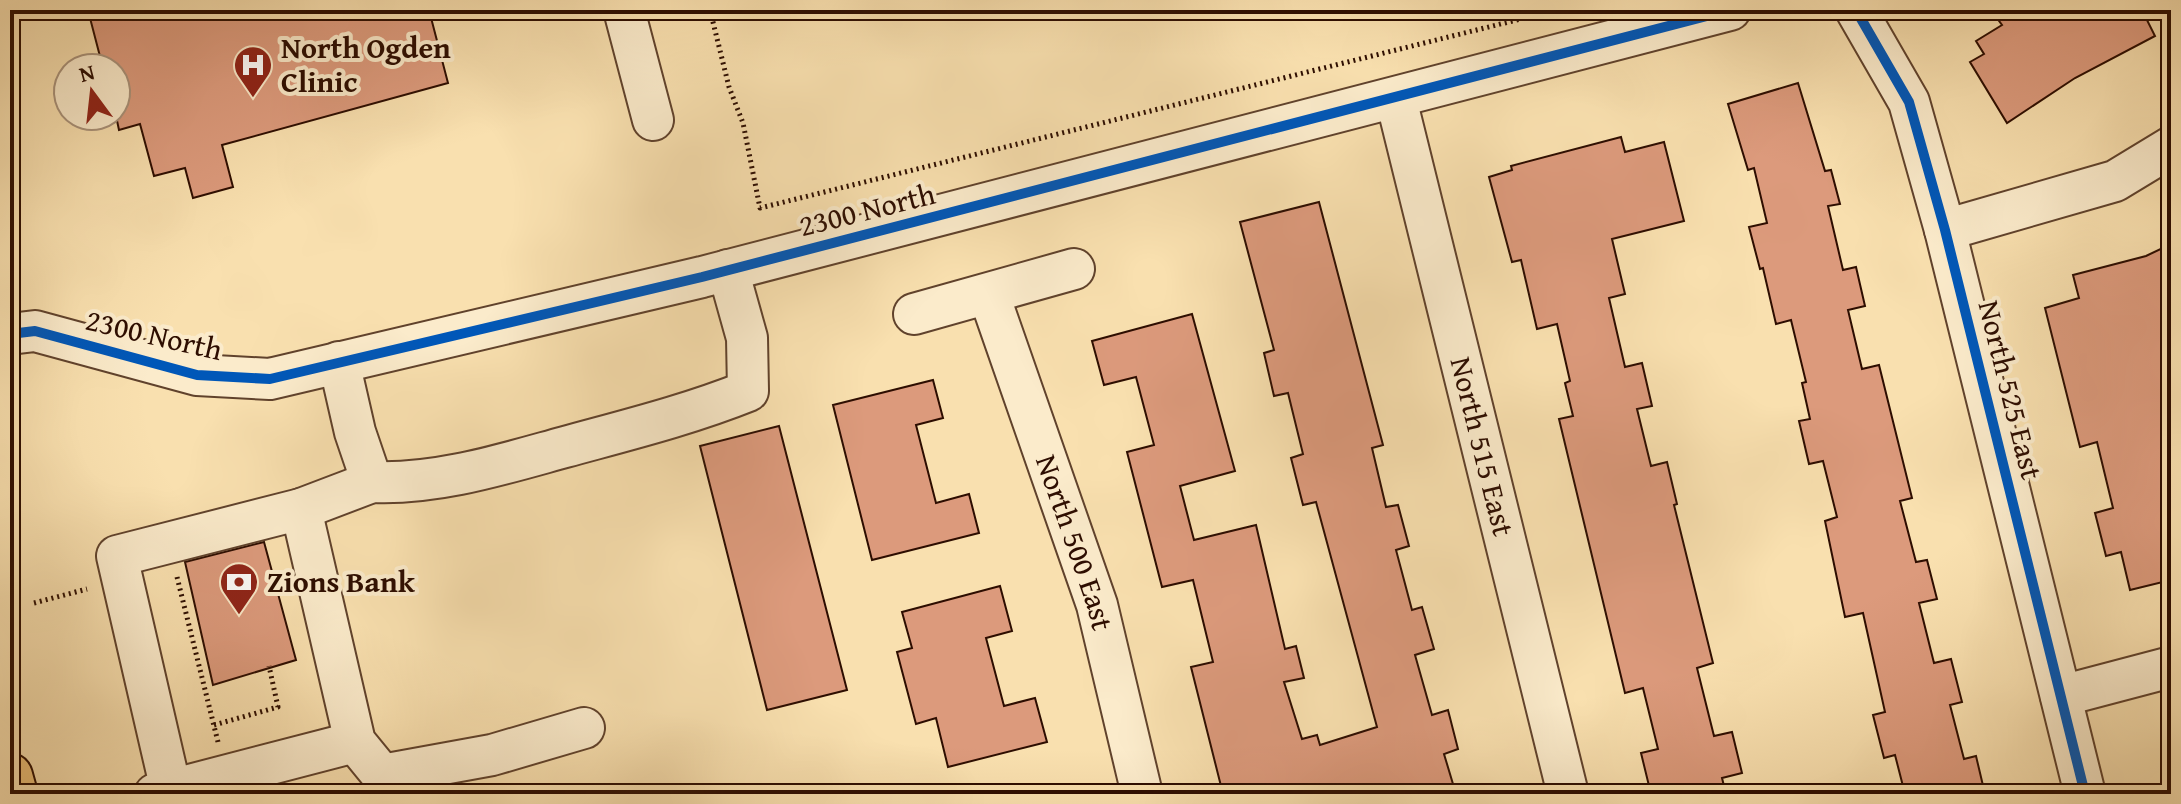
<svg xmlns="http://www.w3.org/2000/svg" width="2181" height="804" viewBox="0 0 2181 804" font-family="'Gentium Book Plus',serif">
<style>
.building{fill:#dc9a7c;stroke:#2d0d00;stroke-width:2}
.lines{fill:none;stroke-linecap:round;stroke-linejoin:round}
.minor-casing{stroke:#60422c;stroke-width:44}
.major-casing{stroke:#2d0d00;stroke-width:48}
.path{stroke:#2d0d00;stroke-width:5;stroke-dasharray:2 4;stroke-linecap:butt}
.minor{stroke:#fbebcb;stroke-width:40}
.major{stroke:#ecc078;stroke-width:44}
.cycleway-casing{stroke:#fbebcb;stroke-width:15}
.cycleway{stroke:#0057b8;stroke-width:10}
.labels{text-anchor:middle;stroke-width:8;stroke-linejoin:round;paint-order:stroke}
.poi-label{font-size:30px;font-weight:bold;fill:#2d0d00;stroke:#fbebcb;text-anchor:start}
.street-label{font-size:30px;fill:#2d0d00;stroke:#fbebcb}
</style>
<rect width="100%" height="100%" fill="#f9e0af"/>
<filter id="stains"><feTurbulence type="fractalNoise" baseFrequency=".0025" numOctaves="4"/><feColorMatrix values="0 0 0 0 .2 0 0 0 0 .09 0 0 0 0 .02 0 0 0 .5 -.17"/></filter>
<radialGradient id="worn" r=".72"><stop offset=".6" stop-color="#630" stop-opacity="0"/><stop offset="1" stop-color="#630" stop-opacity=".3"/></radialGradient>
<g class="building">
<polygon points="102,10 429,10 448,83 222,145 233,187 193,198 185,168 154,176 140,124 119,130 116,116 116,68 103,68 90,18 103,14"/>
<polygon points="1991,10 2142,10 2155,36 2075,78 2007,123 1970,62 1984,54 1976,41 2002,25"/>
<polygon points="1798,83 1825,171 1831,170 1840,204 1828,206 1843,270 1856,267 1865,306 1848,310 1862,369 1879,365 1912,498 1900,501 1916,562 1927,560 1937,599 1919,603 1934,663 1951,659 1962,702 1950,705 1964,759 1976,756 1985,794 1905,794 1895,755 1884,758 1873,715 1885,712 1863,613 1845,617 1825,521 1837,517 1823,461 1809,464 1799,421 1810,419 1802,383 1806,382 1791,320 1776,324 1763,268 1760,269 1749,227 1767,223 1754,168 1748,170 1728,104"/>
<polygon points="1621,137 1625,152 1664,142 1684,221 1612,239 1625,294 1609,298 1625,367 1642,363 1652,406 1637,409 1651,466 1667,462 1677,504 1674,505 1713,663 1697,668 1714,736 1732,732 1742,773 1722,778 1726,794 1651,794 1641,753 1658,749 1643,688 1625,693 1559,419 1573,416 1565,383 1570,381 1557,324 1537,329 1521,260 1512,262 1489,177 1512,170 1511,166"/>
<polygon points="1319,202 1383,445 1372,448 1386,507 1398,505 1409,546 1396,550 1412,610 1422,607 1434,649 1415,655 1432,715 1448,710 1458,749 1444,754 1456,794 1223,794 1191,667 1213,662 1193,580 1162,587 1127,452 1154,445 1136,377 1104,385 1092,341 1192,314 1235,471 1180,486 1194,540 1256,525 1285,649 1296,646 1304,678 1284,682 1302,739 1317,735 1320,745 1377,727 1316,502 1303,505 1291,458 1303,454 1288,393 1274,396 1264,353 1274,350 1240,222"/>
<polygon points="2171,244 2171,580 2130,590 2121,552 2106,556 2095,513 2113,508 2097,442 2080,447 2045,308 2079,298 2073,275 2146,256"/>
<polygon points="933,380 943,418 916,425 936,503 969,494 979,533 872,560 833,405"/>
<polygon points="779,426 847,690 767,710 700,446"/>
<polygon points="264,542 296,660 213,685 185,562"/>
<polygon points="1000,586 1012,631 986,638 1004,706 1035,698 1047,742 948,767 936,718 916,724 897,652 912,648 902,612"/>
</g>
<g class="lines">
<defs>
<g id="minor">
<polyline points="624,10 653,120"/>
<polyline points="1856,10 1909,102 1945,230 2085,794"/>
<path id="s1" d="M 1396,99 L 1568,794"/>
<polyline points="1945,230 2115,181 2171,147"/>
<path id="s2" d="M 989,295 L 1097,605 L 1142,794"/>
<polyline points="914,314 1074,269"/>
<polyline points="10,334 35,331 197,375 270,379 702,277 1730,10"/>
<path d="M 339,362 L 355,432 L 372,482 C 437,485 503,464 565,447 C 627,430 688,415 748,391 L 747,338 L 728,270"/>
<polyline points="301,509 355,742 382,775 492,755 584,728"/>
<polyline points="2061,696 2171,667"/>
<polyline points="171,790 117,556 301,509 372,482"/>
<polyline points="155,794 355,742"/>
</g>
<polyline id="major" points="10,776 15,794"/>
</defs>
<use href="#minor" class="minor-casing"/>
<use href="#major" class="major-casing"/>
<g class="path">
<polyline points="710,10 729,87 743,123 760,208 1557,10"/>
<polyline points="177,577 218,742"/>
<polyline points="34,603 87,589"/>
<polyline points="214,725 278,707 269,666"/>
</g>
<use href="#minor" class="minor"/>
<use href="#major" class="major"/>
<defs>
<g id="cycleway">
<polyline points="1856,10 1909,102 1945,230 2085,794"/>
<polyline points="10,334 35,331 197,375 270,379 702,277 1730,10"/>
</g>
</defs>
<use href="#cycleway" class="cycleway-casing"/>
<use href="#cycleway" class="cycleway"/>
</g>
<defs>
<symbol id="hospital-pin" viewBox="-11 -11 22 30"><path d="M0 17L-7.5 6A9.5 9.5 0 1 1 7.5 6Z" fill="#8f2418" stroke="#fbebcb"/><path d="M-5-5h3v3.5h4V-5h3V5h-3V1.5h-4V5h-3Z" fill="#fff"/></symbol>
<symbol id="bank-pin" viewBox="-11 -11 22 30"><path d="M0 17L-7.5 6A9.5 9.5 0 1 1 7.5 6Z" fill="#8f2418" stroke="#fbebcb"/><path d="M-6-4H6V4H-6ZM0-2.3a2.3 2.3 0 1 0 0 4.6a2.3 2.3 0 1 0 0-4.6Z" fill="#fff"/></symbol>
</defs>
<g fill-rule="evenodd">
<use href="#hospital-pin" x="231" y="43" width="44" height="60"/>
<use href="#bank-pin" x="217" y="560" width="44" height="60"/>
</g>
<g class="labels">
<g class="poi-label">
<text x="281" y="58">North Ogden<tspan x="281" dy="34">Clinic</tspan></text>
<text x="267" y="592">Zions Bank</text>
</g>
<g class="street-label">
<text transform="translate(867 210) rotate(-14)" y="10">2300 North</text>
<text transform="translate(154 335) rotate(13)" y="10">2300 North</text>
<text transform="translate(2010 390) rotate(76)" y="10">North 525 East</text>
<text dy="10" stroke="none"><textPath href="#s1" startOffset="358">North 515 East</textPath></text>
<text dy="10" stroke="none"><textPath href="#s2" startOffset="262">North 500 East</textPath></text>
</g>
</g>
<rect width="2181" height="804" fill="none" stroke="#f9e0af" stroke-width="40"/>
<rect x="12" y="12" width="2157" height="780" fill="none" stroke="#2d0d00" stroke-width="4"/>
<rect x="20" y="20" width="2141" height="764" fill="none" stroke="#2d0d00" stroke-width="2"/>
<g transform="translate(92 92) rotate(345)"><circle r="38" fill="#fbebcb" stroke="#a9927a" stroke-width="2"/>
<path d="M0-6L14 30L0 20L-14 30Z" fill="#8f2418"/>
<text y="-12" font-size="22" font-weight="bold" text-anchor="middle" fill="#2d0d00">N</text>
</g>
<rect width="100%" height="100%" filter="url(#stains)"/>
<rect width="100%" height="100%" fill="url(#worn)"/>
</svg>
